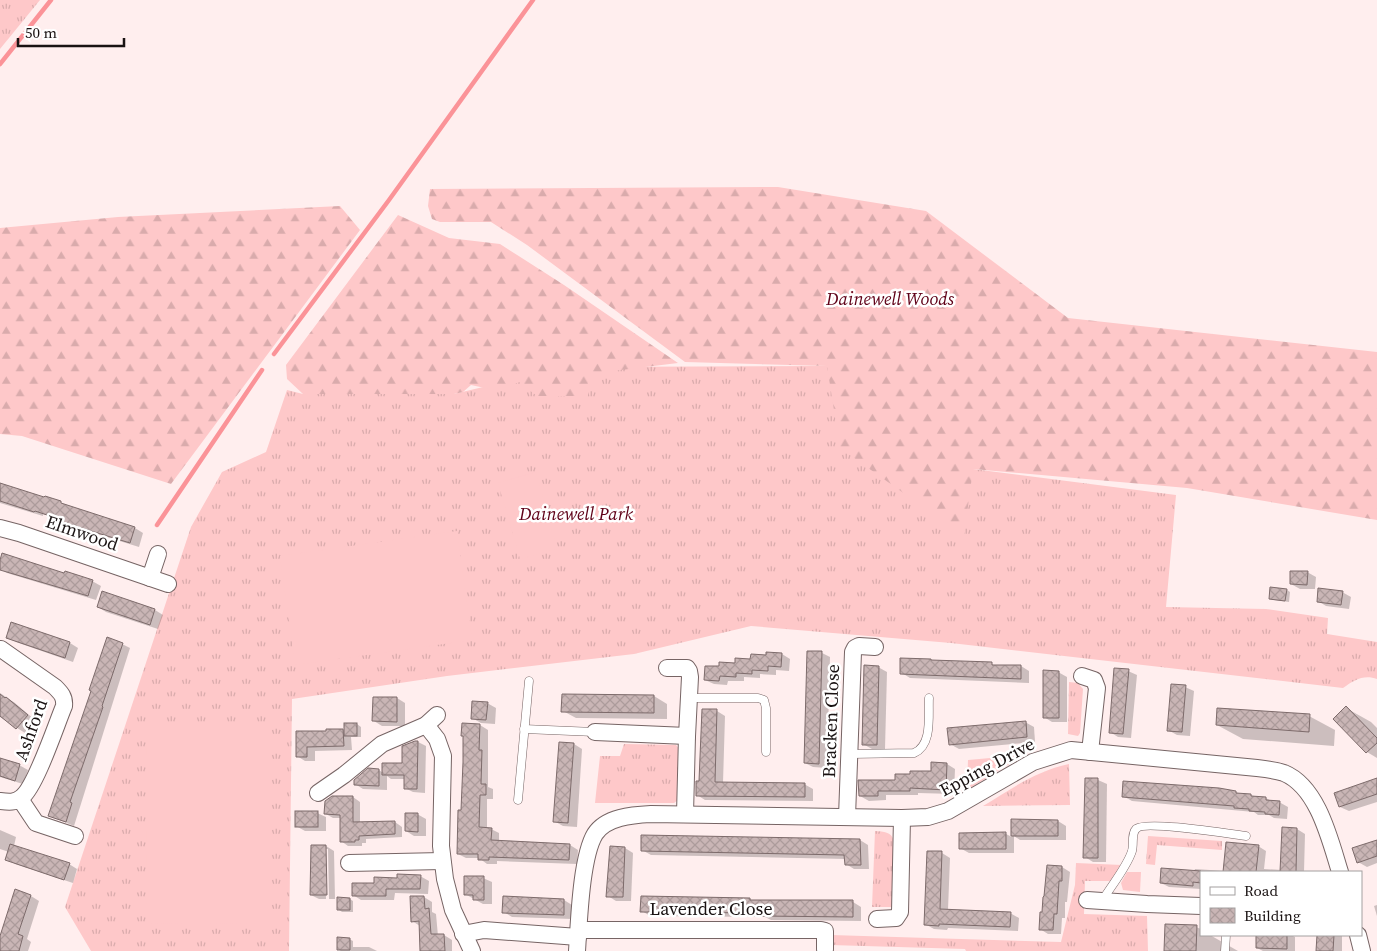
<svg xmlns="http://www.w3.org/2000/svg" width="1377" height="951" viewBox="0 0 1377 951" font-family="'Source Serif 4',serif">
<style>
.grass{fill:url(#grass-tufts)}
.forest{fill:url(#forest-firs)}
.pitch{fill:#fec8c9}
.shadow{fill:#0003}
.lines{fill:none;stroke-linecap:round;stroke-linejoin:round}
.stream{stroke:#fb9398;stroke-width:4.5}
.building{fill:url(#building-cross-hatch);stroke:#7d6b6b}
.service-casing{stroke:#766464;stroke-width:9}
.minor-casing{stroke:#766464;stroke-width:18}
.service{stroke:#fff;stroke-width:8}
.minor{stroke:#fff;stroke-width:16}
.labels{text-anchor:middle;stroke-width:5;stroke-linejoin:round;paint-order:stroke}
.park-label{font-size:18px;font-style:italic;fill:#5f0017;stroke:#fff}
.street-label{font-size:18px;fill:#191212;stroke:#fff}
</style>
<defs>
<pattern id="grass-tufts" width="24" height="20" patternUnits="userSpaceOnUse" patternTransform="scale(1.25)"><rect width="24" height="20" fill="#fec8c9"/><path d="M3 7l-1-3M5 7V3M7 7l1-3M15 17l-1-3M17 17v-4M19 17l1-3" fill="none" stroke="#d9abac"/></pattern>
<pattern id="forest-firs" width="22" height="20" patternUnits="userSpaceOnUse" patternTransform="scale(1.25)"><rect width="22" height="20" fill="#fec8c9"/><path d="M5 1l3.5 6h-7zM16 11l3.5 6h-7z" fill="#d9abac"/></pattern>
<pattern id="building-cross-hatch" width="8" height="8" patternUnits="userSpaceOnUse" patternTransform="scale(1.25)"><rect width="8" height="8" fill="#c9b5b5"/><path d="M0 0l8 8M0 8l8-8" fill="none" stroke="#ac9b9b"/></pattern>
</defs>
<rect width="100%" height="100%" fill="#fee"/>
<g class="grass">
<polygon points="0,0 40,0 0,49"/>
<path d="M 827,366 L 973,469 L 1176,495 L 1166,607 L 1266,609 L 1328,618 L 1327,634 L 1377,642 L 1377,679 C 1364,674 1354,680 1343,688 L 951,643 L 751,626 L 634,654 L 447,676 L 292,699 L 289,951 L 91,951 L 65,907 L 191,527 L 222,472 L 266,452 L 287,390 L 303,394 L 454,394 L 566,367 Z"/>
<polygon points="1069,682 1078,683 1083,689 1080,733 1078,736 1068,734"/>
<polygon points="624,744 676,745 681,751 678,800 674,803 595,803 600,756 620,756"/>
<polygon points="1024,755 967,790 968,760"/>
<path d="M 1069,764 L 1070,805 L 983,806 C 1011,789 1036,771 1069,764 Z"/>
<path d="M 875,831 C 884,832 891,831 894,841 L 893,907 L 872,907 Z"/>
<polygon points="1148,836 1222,841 1222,850 1157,845 1155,865 1146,864"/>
<polygon points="1076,863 1122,865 1112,881 1085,881 1084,914 1147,916 1148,951 966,951 965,949 830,945 831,935 1061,942 1075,885"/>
<polygon points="1127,872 1141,872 1140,892 1123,890 1121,883"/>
</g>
<g class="forest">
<polygon points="778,187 926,211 1068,318 1377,352 1377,520 1187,488 973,469 964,536 840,448 827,366 685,362 527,245 491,222 440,222 432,219 428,206 430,189"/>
<polygon points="340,206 360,230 171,484 22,436 0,434 0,228 118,217"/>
<polygon points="398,215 449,238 500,244 564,285 678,363 588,374 588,396 537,396 519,382 499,391 471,385 463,392 454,394 303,394 287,379 286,365"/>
</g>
<g class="pitch">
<polygon points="536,472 557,549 520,559 498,483"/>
<polygon points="457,531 472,640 295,665 280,556"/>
<polygon points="147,727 266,727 266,924 146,923"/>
</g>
<g class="shadow">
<polygon points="0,484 135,528 143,533 139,547 71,526 63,521 43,514 43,516 0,503"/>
<polygon points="0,564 92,581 101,586 96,600 7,573 0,569"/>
<polygon points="1307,572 1316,577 1315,589 1300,589 1291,584"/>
<polygon points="1287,590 1290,592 1289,602 1274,600 1270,598"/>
<polygon points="1342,592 1351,597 1349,609 1326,606 1318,601"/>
<polygon points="98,607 155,610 163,615 158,629 106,612"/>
<polygon points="7,637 53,638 70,643 78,648 73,662 16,642"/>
<polygon points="122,644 130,648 74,826 50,816"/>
<polygon points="822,653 830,657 827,768 813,767 805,763"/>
<polygon points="782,654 790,659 789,671 776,670 776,675 760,674 760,678 744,677 744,681 728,681 727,685 714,684 705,680 720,668"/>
<polygon points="991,664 996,666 1021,666 1029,671 1029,683 910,678 902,673"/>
<polygon points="878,667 887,672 885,749 872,749 863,744"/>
<polygon points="1128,671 1137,675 1131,738 1118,737 1110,732"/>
<polygon points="1058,672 1067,677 1067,722 1052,722 1044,717"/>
<polygon points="1185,687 1194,691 1190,736 1177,735 1168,730"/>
<polygon points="0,693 15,703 35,720 25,733 0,717"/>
<polygon points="654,696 667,704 667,719 576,718 563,711"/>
<polygon points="397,698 405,703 405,726 382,726 374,721"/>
<polygon points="487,703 496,708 495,724 481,723 472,718"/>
<polygon points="1346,708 1371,722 1377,728 1377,758 1367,752 1334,719"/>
<polygon points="703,710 717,711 725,716 723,783 804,784 813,789 813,801 705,800 697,795 700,783"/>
<polygon points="1309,716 1335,730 1334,746 1243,739 1217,725"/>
<polygon points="1025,722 1034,727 1035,742 959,749 950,744"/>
<polygon points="346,724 357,724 361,727 361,737 351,737 352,750 315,751 315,761 305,761 297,756 297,733 327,732 343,730 346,731"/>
<polygon points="480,725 488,730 488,787 493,789 493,799 487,799 487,829 491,829 499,833 499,842 570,845 578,850 577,864 497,861 497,864 487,864 479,858 466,858 458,854 462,811"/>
<polygon points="418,742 426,746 425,793 413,792 405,788 406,779 391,779 387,776 387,790 363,789 355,784 379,770 383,773 403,764"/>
<polygon points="560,743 574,744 582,749 577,827 563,826 554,821"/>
<polygon points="0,759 19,765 28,770 23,784 0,777"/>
<polygon points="947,764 955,769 954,794 918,793 918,795 886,795 886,800 869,801 860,796 932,773"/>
<polygon points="1086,779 1098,780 1107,784 1106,862 1093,862 1085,857"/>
<polygon points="1377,780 1377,802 1349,811 1340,807 1336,794"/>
<polygon points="1236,792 1240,794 1251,795 1256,798 1266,798 1271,801 1279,802 1288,807 1287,819 1274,818 1269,815 1258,815 1254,812 1132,801 1123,796"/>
<polygon points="353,797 360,802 360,823 395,822 402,827 402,837 366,839 366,843 362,843 362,846 348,846 341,841 341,818 333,818 326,814"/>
<polygon points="317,813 326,817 326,831 305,831 296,826"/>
<polygon points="417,814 426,819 426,836 414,836 406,831"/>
<polygon points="1012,820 1058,821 1066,826 1066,840 1020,840 1014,836 1014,853 969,853 960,848 1006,834 1012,837"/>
<polygon points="1297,829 1305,834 1304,872 1201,872 1201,889 1169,887 1161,883 1194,871 1195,869 1225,871 1258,846 1266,851 1264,869 1282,870"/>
<polygon points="0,830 16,837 14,846 69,864 77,869 73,883 15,864 7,859 9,852 0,849"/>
<polygon points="860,840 868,845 869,869 854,869 846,864 846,859 651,855 642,850"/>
<polygon points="1377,841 1377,863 1367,867 1358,862"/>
<polygon points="312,846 326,846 334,851 335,899 329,899 328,849 325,849 326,899 319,899 311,895"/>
<polygon points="611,848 625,848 633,853 631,901 616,901 608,896"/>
<polygon points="942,853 950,858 948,910 1010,913 1019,918 1018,931 948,928 947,930 934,929 925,924"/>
<polygon points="1062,867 1070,872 1067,902 1065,902 1065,918 1062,918 1061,934 1048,934 1040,929 1043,914"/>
<polygon points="420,876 429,881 428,894 395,893 394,900 361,900 353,895 375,885"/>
<polygon points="483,878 492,882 492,904 483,904 465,894"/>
<polygon points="31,896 39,901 27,939 31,942 28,951 0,951 0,940"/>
<polygon points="412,897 424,897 432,902 432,912 436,914 438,936 444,935 452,940 452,951 421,951 420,926 412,921"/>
<polygon points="350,899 353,901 353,912 342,912 338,909"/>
<polygon points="750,899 754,902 853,902 861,907 861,921 771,920 765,917 650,916 642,911"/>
<polygon points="564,900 572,905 572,919 512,917 504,912"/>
<polygon points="1377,905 1377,916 1374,906"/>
<polygon points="1196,927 1201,929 1201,935 1210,935 1238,951 1165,951"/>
<polygon points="1258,935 1291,935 1295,937 1295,951 1263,951 1257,948"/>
<polygon points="1318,935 1342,935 1342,951 1317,951"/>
<polygon points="349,939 353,941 353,947 369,947 377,951 341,951 338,949"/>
</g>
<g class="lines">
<g class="stream">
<polyline points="0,64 51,0"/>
<polyline points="274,354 389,200 533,0"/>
<polyline points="157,525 262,370"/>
</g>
</g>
<g class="building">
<polygon points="0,483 44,497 45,496 61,501 61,503 135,527 130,543 62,522 62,520 35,511 34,512 0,501"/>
<polygon points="2,553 64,573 65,571 93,580 88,596 0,570 0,560"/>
<polygon points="1290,571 1308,571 1307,585 1290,584"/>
<polygon points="1270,587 1287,589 1285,601 1269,599"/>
<polygon points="1318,588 1343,591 1341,605 1317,602"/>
<polygon points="102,591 155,609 150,625 97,607"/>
<polygon points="11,622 70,642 65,658 6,638"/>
<polygon points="107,637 123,643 102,706 103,707 70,802 72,803 66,822 48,816 91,691 89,690"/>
<polygon points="807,651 822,651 819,764 804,763"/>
<polygon points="766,652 782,653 781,667 768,666 768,671 752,670 752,674 736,673 736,677 720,676 719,681 704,680 705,666 719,666 719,662 735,663 735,658 750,659 751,654 766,655"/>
<polygon points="900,658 931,659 931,660 992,662 992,665 1021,665 1021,679 900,674"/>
<polygon points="864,665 879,666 877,745 862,745"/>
<polygon points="1114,668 1129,669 1123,734 1109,733"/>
<polygon points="1043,670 1059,671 1059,718 1043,718"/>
<polygon points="1171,684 1186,685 1182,732 1167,731"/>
<polygon points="0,694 5,698 6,697 28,715 16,729 0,716"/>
<polygon points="562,694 654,695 654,713 561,712"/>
<polygon points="373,697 397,697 397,722 372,721"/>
<polygon points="472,701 488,702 486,720 471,719"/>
<polygon points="1346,706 1377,738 1377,743 1366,753 1333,719"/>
<polygon points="1217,708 1310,714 1309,732 1216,725"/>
<polygon points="702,709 717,709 715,782 805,783 805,797 696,796 696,781 699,781"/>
<polygon points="1026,721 1027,737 949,745 947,728"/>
<rect x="344" y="723" width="13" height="13"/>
<polygon points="462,723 480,724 479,750 482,750 481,784 486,784 486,795 480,795 479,827 492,828 491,840 570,844 569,860 489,857 489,860 478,860 478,854 457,854 458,810 461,810 463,762 463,736 461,736"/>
<polygon points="326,729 343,729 344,746 307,747 307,757 296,757 296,731 326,731"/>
<polygon points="415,741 418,741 417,789 404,789 404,775 382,775 382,763 402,763 402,746"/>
<polygon points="559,742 574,743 568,823 553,822"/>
<polygon points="0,758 20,764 15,781 0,776"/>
<polygon points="931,762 947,763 946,790 910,788 910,791 878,791 878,796 859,796 858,780 895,780 895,774 910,774 910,771 931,771"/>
<polygon points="368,768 379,769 379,786 354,785 354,780"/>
<polygon points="1085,778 1098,778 1098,858 1083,858"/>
<polygon points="1377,778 1377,794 1339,807 1334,793"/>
<polygon points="1123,781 1219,788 1236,791 1236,793 1251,794 1251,796 1266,797 1266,800 1280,801 1279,815 1265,814 1265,812 1249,811 1249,809 1234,808 1234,806 1122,797"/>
<polygon points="332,796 353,796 353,822 395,821 395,834 359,836 359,840 355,840 355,842 340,842 340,815 324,814 325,801"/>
<rect x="295" y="811" width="23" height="16"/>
<polygon points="405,813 418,813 418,832 405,831"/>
<polygon points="1011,819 1058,820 1058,836 1011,836"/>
<polygon points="1282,827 1297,828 1296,872 1280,872"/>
<polygon points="1006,832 1006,849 959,849 959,833"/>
<polygon points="641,835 860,839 861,865 845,865 844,855 641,851"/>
<polygon points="1377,840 1377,856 1357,863 1352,848"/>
<polygon points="1226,842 1259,845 1256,872 1223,872"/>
<polygon points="10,844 70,863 64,880 5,860"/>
<polygon points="311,845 326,845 327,895 310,895"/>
<polygon points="610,846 625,847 623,897 606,897"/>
<polygon points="927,851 942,851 940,909 1011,912 1010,927 939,924 939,926 924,925"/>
<polygon points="1047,865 1062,866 1062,881 1059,881 1057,914 1054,914 1053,930 1039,930 1040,912 1042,912 1043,897 1044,896"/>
<polygon points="1161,868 1201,871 1201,883 1193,882 1193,886 1160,883"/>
<polygon points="397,874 421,875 420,889 386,889 386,896 352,896 352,883 374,883 374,877 397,878"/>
<polygon points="464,876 484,876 484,900 473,900 473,895 464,895"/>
<polygon points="15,889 31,895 18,934 23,936 19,951 0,951 0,936"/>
<polygon points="410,896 424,896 425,909 429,908 431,934 444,934 445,951 420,951 419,921 411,922"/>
<polygon points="503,896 564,899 564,915 502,913"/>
<polygon points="641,896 750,898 750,900 853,900 853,917 761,916 761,913 640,912"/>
<polygon points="337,897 350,898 350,910 337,910"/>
<polygon points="1165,924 1197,925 1196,951 1164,951"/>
<polygon points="1256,935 1287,935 1287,949 1256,948"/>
<polygon points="1317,935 1334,935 1333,951 1316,951"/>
<polygon points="337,937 350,938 350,950 337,950"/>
</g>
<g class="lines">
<defs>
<g id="service">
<polyline points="689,698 758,698 764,700 766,708 766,752"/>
<polyline points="524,729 595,732"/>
<path d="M 850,754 L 914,753 C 933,745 928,715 929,698"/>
<polyline points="518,800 529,681"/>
<path d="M 1102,901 C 1111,886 1127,867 1132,851 C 1134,844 1131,834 1136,829 C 1143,820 1230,834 1246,836"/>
<polyline points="1225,951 1226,935"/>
</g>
<g id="minor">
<polyline points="0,528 19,533 168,584"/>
<polyline points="150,578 158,554"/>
<polyline points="667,668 687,668 689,671 690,677 687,736 685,814"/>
<polyline points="1082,676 1094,680 1097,688 1090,752"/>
<polyline points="426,725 437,739 443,756 441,846 445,879 453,910 472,951"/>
<polyline points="595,732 687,736"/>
<polyline points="318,793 344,775 382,744 426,725 437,715"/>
<polyline points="20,799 36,823 75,836"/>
<path d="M 0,801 C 8,802 16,803 22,797 C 36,786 56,725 64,706 C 65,697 61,693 55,687 L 1,649"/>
<polyline points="847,817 853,652 855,648 859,646 875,647"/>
<polyline points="349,863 442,861"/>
<polyline points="1087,900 1147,904 1201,906"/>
<polyline points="877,919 896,918 900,912 902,818"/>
<polyline points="579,930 821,930 825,931 825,949"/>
<polyline points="463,934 484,930 578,937"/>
<polyline points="1358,935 1362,951"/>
<path d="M 577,951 C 579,922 581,857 595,834 C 606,817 632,815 651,814 L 902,818 L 928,817 L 948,811 L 1033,762 L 1071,750 L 1257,768 C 1266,769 1275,770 1284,773 C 1318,787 1330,840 1340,872"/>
</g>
</defs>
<use href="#service" class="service-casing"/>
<use href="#minor" class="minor-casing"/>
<use href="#service" class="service"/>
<use href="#minor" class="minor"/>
</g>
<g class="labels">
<g class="park-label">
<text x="890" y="305">Dainewell Woods</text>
<text x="576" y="520">Dainewell Park</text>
</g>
<g class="street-label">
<text transform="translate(82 533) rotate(19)" y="6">Elmwood</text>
<text transform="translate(831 721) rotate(-88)" y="6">Bracken Close</text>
<text transform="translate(31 730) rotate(-70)" y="6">Ashford</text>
<text transform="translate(987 767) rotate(-28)" y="6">Epping Drive</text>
<text x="711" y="915">Lavender Close</text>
</g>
</g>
<rect x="1200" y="871" width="162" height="65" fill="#ffffff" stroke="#a3a0a0"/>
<rect x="1210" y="887" width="25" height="8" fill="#ffffff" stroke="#a3a0a0"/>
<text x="1244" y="896" font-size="15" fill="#191212">Road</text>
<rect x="1210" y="908" width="25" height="15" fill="url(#building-cross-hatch)" stroke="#a3a0a0"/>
<text x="1244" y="921" font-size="15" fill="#191212">Building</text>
<path d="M18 38v8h106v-8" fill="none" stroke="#191212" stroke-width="2.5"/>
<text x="25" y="38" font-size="15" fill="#191212" stroke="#ffffff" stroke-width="4" paint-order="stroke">50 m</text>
</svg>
